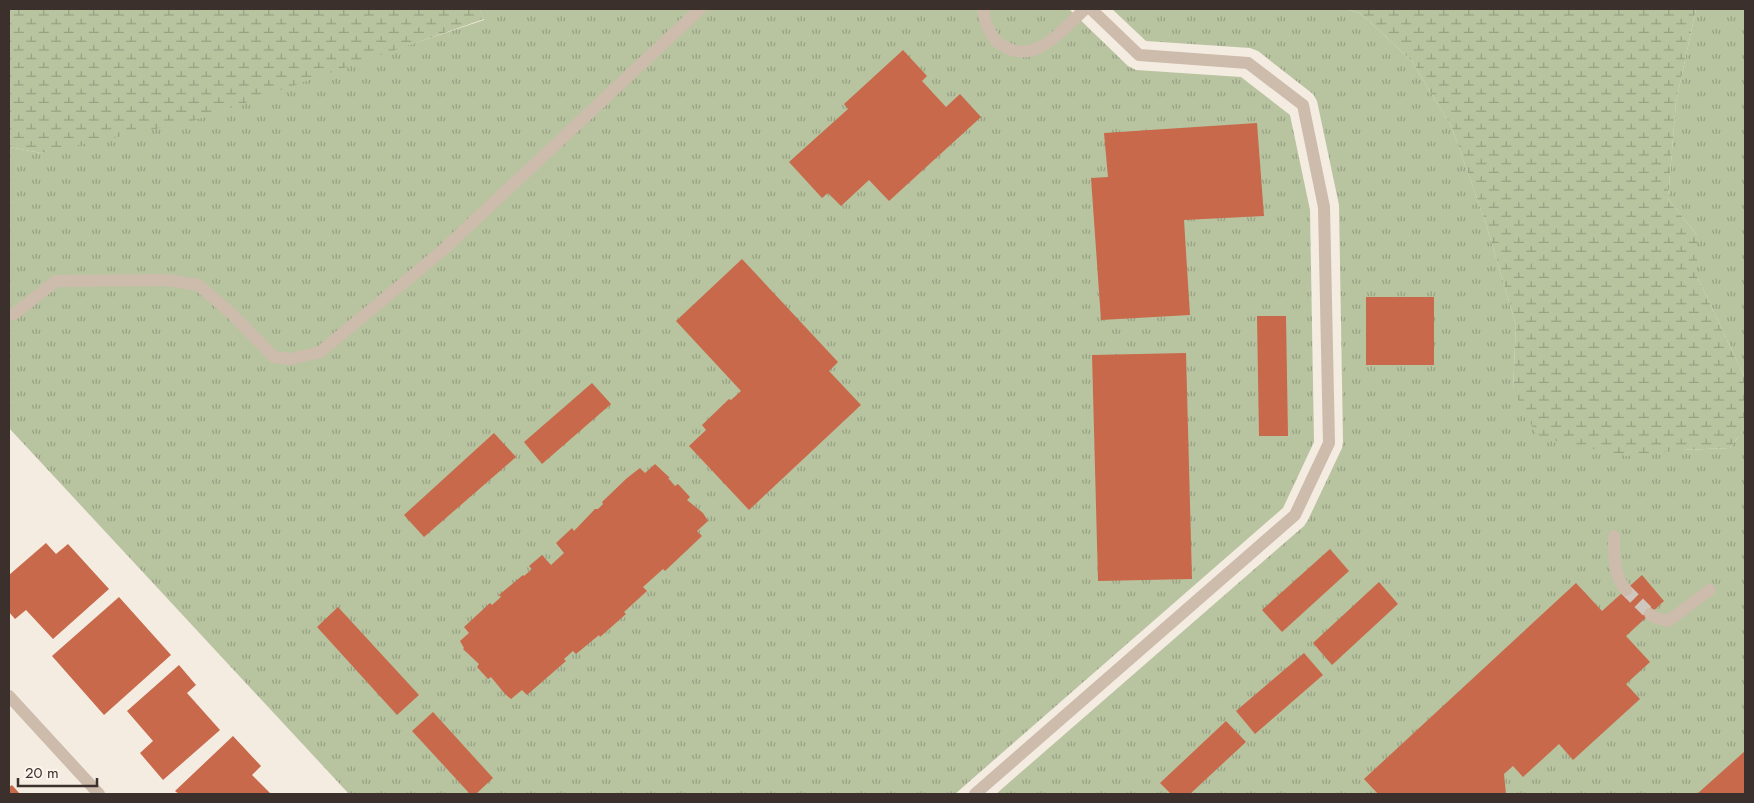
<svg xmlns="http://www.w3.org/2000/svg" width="1754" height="803" viewBox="0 0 1754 803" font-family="Jost,sans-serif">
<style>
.grass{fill:url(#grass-tufts)}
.wetland{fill:url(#wetland-marsh)}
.building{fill:#c8694b}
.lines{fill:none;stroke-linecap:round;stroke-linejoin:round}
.minor-tunnel{stroke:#cfc6bd;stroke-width:12;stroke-dasharray:12 6;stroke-linecap:butt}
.minor{stroke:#cdbbac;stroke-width:12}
</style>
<defs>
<pattern id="grass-tufts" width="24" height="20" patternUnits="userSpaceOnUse" patternTransform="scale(1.25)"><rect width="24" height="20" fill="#b8c4a0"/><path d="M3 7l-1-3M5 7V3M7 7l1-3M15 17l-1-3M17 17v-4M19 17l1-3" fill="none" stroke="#97a083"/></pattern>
<pattern id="wetland-marsh" width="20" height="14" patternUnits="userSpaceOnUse" patternTransform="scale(1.25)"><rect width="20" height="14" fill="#b8c4a0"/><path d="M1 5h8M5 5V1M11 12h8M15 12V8" fill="none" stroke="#97a083"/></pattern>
</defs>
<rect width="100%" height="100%" fill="#f4ebe1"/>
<g class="grass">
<polygon points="480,9 1069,9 1128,66 1136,70 1241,77 1290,115 1310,210 1314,442 1283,508 955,794 349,794 9,428 9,147 41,153 367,59 484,20"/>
<polygon points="1112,9 1344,9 1360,13 1412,61 1452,128 1486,224 1516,325 1513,390 1682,450 1730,448 1745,428 1745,794 996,794 1304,526 1308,520 1342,448 1343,441 1339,205 1317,101 1313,94 1258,51 1250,48 1146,41"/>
<polygon points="1696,9 1745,9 1745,378 1697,276 1697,235 1668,199 1676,102"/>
</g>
<g class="wetland">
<polygon points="9,9 480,9 484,19 193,121 41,153 9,147"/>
<polygon points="1344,9 1696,9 1676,102 1668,199 1697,235 1697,276 1745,378 1745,428 1730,448 1682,450 1626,456 1538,437 1513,390 1516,325 1486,224 1452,128 1412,61 1360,13"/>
</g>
<g class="building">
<polygon points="903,50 927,76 922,81 946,107 960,94 981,117 889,201 869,180 841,206 828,193 822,198 789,162 848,109 844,104"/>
<polygon points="1257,123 1264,216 1184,220 1190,315 1101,320 1091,178 1108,177 1104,133"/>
<polygon points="742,259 838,362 829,371 861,405 749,510 689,446 706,430 702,425 729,399 731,400 741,391 676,321"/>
<rect x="1366" y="297" width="68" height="68"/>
<polygon points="1257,316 1286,316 1288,436 1259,436"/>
<polygon points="1186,353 1192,579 1098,581 1092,355"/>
<polygon points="592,383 611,404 542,464 524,442"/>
<polygon points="494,433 516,457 424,537 404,515"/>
<polygon points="655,464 670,478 668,478 675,486 678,484 690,497 687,500 703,513 708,521 697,531 702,536 665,571 663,569 643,587 647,591 624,612 626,614 600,637 599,635 576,654 573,651 564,659 566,661 527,695 522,690 511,699 505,694 491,677 488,679 477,667 479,664 463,649 464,648 460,641 469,633 464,627 490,603 492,605 501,597 499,595 523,575 524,576 532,569 529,566 542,555 551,565 564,553 556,543 572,528 574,531 595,509 598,509 603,504 602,502 627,478 640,468 645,473"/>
<polygon points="46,543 56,554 68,544 109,589 53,639 26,610 15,619 9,612 9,575"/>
<polygon points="1330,549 1349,571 1282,632 1262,610"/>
<polygon points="1642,575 1664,601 1626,636 1650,662 1626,684 1640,699 1573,760 1559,744 1523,777 1513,766 1504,774 1506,794 1378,794 1364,779 1576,583 1602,611"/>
<polygon points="1379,582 1398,604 1332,665 1313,643"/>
<polygon points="119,597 171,655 104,715 52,656"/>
<polygon points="338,607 419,695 397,715 317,627"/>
<polygon points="1304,653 1323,675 1255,734 1236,711"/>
<polygon points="179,665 196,685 187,693 220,730 163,780 140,753 153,741 127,711"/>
<polygon points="433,712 493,778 476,794 470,794 412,731"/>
<polygon points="1226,721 1246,742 1190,794 1171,794 1160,783"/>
<polygon points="233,736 261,766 252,775 271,794 179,794 175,791"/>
<polygon points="1745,751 1745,794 1697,794"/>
<polygon points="12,785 20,794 9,794 9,787"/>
</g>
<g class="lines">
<polyline class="minor-tunnel" points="1626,590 1650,614"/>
<g class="minor">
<path d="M 984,9 C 983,22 989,30 996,41 C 1000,45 1004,46 1009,49 C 1040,61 1065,27 1085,9"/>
<polyline points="14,314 56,281 167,280 198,285 231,313 274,357 291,359 320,352 442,251 700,9"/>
<path d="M 1614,536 C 1614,554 1613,575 1626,590"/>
<polyline points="1650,614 1653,617 1668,621 1710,590"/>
<polyline points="9,696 99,794"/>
<polyline points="975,794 1295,515 1329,443 1324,207 1303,105 1248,63 1139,55 1091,9"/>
</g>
</g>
<rect width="1754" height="803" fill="none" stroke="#3b302b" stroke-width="20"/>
<path d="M18 778v8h79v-8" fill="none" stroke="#3b302b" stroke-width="2.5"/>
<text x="25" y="778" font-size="15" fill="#3b302b" stroke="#fbf5ee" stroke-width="4" paint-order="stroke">20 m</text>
</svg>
